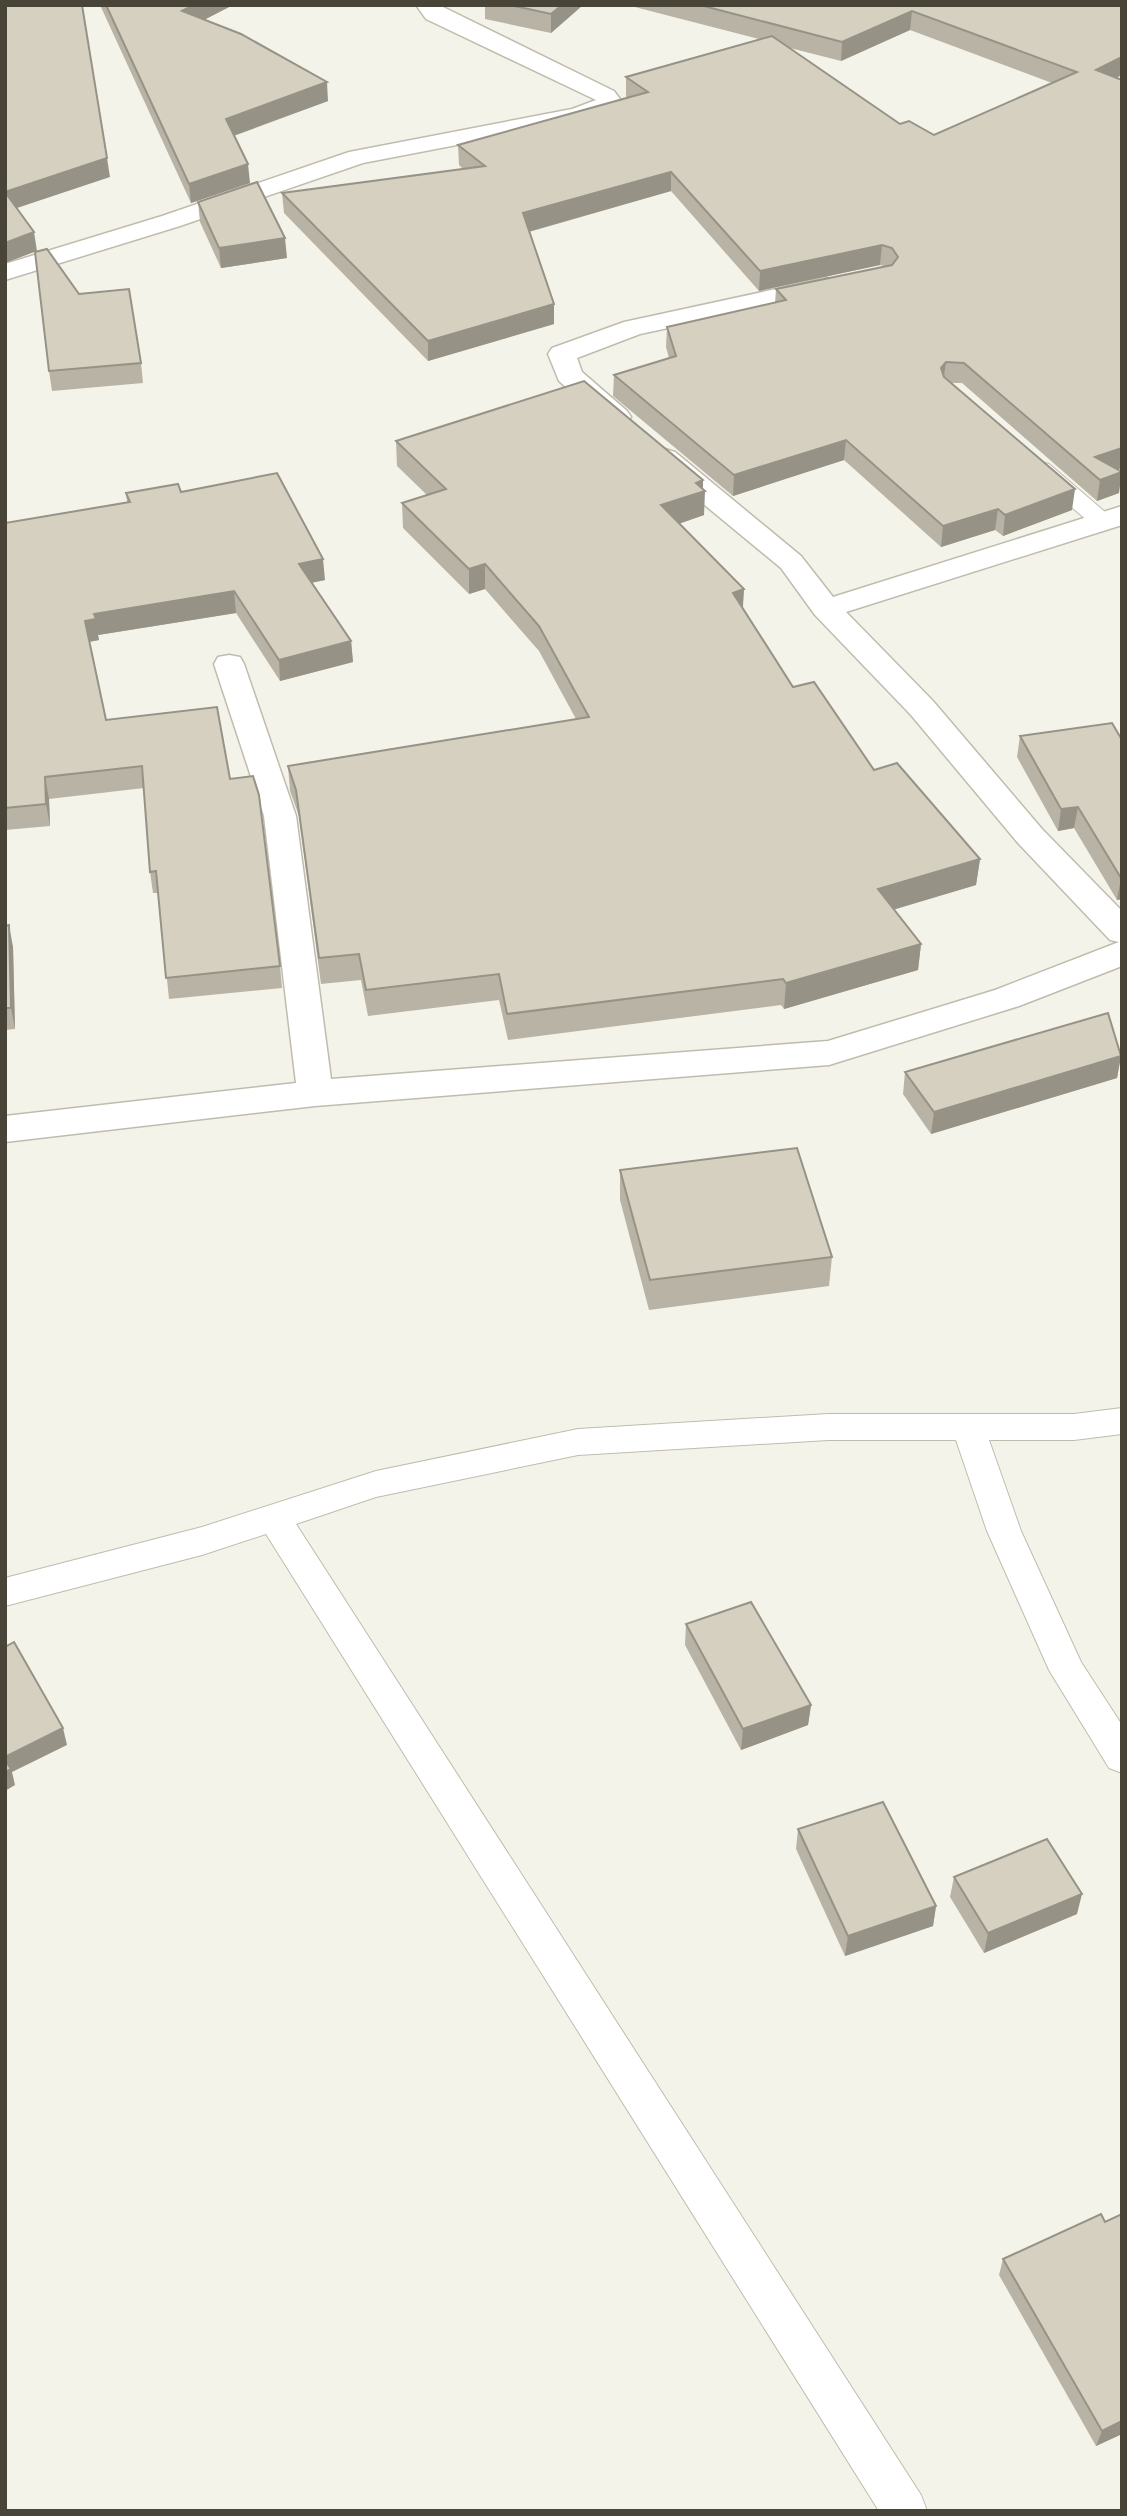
<svg xmlns="http://www.w3.org/2000/svg" width="1127" height="2516" viewBox="0 0 1127 2516" font-family="Rubik,sans-serif">
<style>
.lines{fill:none;stroke-linecap:round;stroke-linejoin:round}
.service-casing{stroke:#c0bcad;stroke-width:2}
.minor-casing{stroke:#c0bcad;stroke-width:3}
.service{fill:#fff;fill-rule:evenodd}
.minor{fill:#fff;fill-rule:evenodd}
.wall{fill:#b8b3a5;fill-rule:evenodd}
.shaded-wall{fill:#969286}
.building{fill:#d6d0c0;stroke:#969286;stroke-width:2}
</style>
<rect width="100%" height="100%" fill="#f4f3ea"/>
<g class="lines">
<defs>
<g id="service">
<polygon points="1041,462 1049,464 1112,518 1116,523 1112,528 1096,528 1033,474 1029,469 1033,464"/>
<polygon points="1122,1408 1122,1434 1074,1440 989,1440 1021,1531 1081,1662 1122,1725 1122,1773 1109,1768 1049,1670 987,1531 956,1440 828,1440 578,1455 376,1497 296,1524 921,2495 927,2511 879,2511 266,1534 202,1555 5,1606 5,1578 202,1527 376,1471 578,1429 828,1414 1074,1414"/>
</g>
<g id="minor">
<polygon points="416,5 439,5 614,91 623,103 619,108 577,122 363,163 180,226 5,280 5,264 162,216 349,152 572,109 596,100 426,19"/>
<polygon points="827,278 836,280 840,286 836,292 640,334 577,358 582,372 627,411 631,417 627,423 607,423 559,381 548,354 552,348 624,322"/>
<polygon points="665,449 675,452 801,556 833,597 1122,506 1122,525 846,612 933,701 1042,829 1122,911 1122,966 1019,1006 829,1065 315,1106 5,1142 5,1116 296,1083 264,816 214,664 218,657 229,655 240,657 244,664 296,816 331,1079 828,1041 995,990 1119,942 1110,940 1018,843 911,715 815,615 781,568 655,464 651,458 655,452"/>
</g>
</defs>
<use href="#service" class="service-casing"/>
<use href="#minor" class="minor-casing"/>
<use href="#service" class="service"/>
<use href="#minor" class="minor"/>
</g>
<g class="wall">
<polygon points="100,5 233,5 204,20 328,101 234,136 250,183 191,203"/>
<polygon points="485,5 583,5 551,33 485,19"/>
<path d="M 627,5 L 1122,5 L 1116,78 L 1117,469 L 1119,493 L 1097,501 L 962,383 L 952,383 L 1072,510 L 1003,536 L 995,530 L 941,547 L 844,460 L 733,496 L 613,396 L 614,375 L 669,358 L 666,347 L 667,327 L 775,303 L 776,289 L 884,266 L 880,265 L 759,291 L 671,191 L 529,232 L 554,304 L 554,324 L 428,361 L 284,213 L 282,193 L 463,169 L 459,165 L 458,145 L 628,98 L 626,97 L 626,77 L 759,39 ZM 910,30 L 1052,83 L 934,135 L 900,124 L 790,48 L 841,61 Z"/>
<polygon points="198,202 287,258 221,268 200,222"/>
<polygon points="79,294 141,363 143,383 52,391 49,371"/>
<polygon points="396,441 703,489 704,515 679,524 744,589 743,608 793,687 874,770 980,859 976,885 894,909 921,944 918,970 784,1009 781,1005 508,1040 499,1000 368,1016 361,980 321,984 299,816 290,791 288,766 576,719 539,651 485,589 469,594 403,528 402,503 427,495 397,466"/>
<polygon points="181,492 325,580 311,583 351,641 353,662 280,681 236,613 98,635 99,640 89,642 106,720 230,779 280,966 282,988 169,999 158,893 153,893 150,872 144,788 49,799 50,826 5,830 5,523 127,502 126,493"/>
<polygon points="1020,736 1122,740 1122,899 1117,900 1074,828 1058,831 1017,757"/>
<polygon points="5,926 13,947 15,1029 5,1030"/>
<polygon points="1121,1056 1117,1078 931,1134 903,1094 905,1072"/>
<polygon points="620,1170 832,1257 829,1286 649,1310 620,1200"/>
<polygon points="686,1624 811,1705 808,1725 741,1750 685,1645"/>
<polygon points="798,1829 936,1906 933,1926 845,1956 796,1849"/>
<polygon points="954,1877 1077,1914 984,1953 950,1897"/>
<polygon points="1003,2259 1122,2434 1096,2446 999,2275"/>
</g>
<g class="shaded-wall">
<polygon points="194,5 233,5 184,30 182,11"/>
<polygon points="562,5 583,5 551,33 551,14"/>
<polygon points="912,11 910,30 841,61 842,42"/>
<polygon points="1122,57 1122,75 1094,89 1096,70"/>
<polygon points="327,82 328,101 227,138 226,119"/>
<polygon points="107,158 110,177 8,211 5,192"/>
<polygon points="248,164 250,183 191,203 189,184"/>
<polygon points="671,172 671,191 524,233 523,213"/>
<polygon points="34,232 37,251 5,263 5,243"/>
<polygon points="285,238 287,258 221,268 219,248"/>
<polygon points="882,245 880,265 759,291 760,271"/>
<polygon points="554,304 554,324 428,361 428,341"/>
<polygon points="946,362 943,382 941,368"/>
<polygon points="846,440 844,460 733,496 734,475"/>
<polygon points="1122,448 1122,468 1096,477 1095,457"/>
<polygon points="1122,472 1119,493 1097,501 1100,480"/>
<polygon points="703,480 703,491 705,491 704,515 660,530 661,505 696,483"/>
<polygon points="1075,489 1072,510 1003,536 1005,515"/>
<polygon points="998,509 995,530 941,547 943,526"/>
<polygon points="323,559 325,580 300,585 299,564"/>
<polygon points="485,564 485,589 469,594 469,569"/>
<polygon points="744,589 742,615 733,593"/>
<polygon points="234,591 236,613 98,635 99,640 88,642 85,621 94,614"/>
<polygon points="351,641 353,662 280,681 279,660"/>
<polygon points="45,777 49,799 50,826 46,804"/>
<polygon points="1078,807 1074,828 1058,831 1061,809"/>
<polygon points="980,859 976,885 876,915 878,889"/>
<polygon points="1121,878 1122,878 1122,899 1117,900"/>
<polygon points="9,925 13,947 15,1029 11,1008"/>
<polygon points="921,944 918,970 784,1009 786,983"/>
<polygon points="1121,1056 1117,1078 931,1134 934,1112"/>
<polygon points="811,1705 808,1725 741,1750 743,1729"/>
<polygon points="63,1728 67,1745 12,1772 15,1785 5,1791 5,1757"/>
<polygon points="1082,1894 1077,1914 984,1953 988,1933"/>
<polygon points="936,1906 933,1926 845,1956 848,1936"/>
<polygon points="1122,2421 1122,2434 1096,2446 1102,2431"/>
</g>
<g class="building">
<polygon points="5,5 82,5 107,158 5,192"/>
<polygon points="106,5 194,5 182,11 241,34 327,82 226,119 248,164 189,184"/>
<polygon points="510,5 562,5 551,14"/>
<polygon points="700,5 1122,5 1122,57 1096,70 1122,80 1122,448 1095,457 1122,472 1100,480 964,363 946,362 941,368 944,377 1075,489 1005,515 998,509 943,526 846,440 734,475 614,375 676,356 667,327 786,300 776,289 892,265 898,257 892,248 882,245 760,271 671,172 523,213 554,304 428,341 282,193 485,166 458,145 648,92 626,77 772,36 900,124 909,121 934,135 1077,72 912,11 842,42"/>
<polygon points="257,182 285,238 219,248 198,202"/>
<polygon points="5,192 34,232 5,243"/>
<polygon points="47,249 79,294 129,289 141,363 49,371 35,252"/>
<polygon points="584,381 703,480 696,483 705,491 661,505 744,589 733,593 793,687 814,682 874,770 897,763 980,859 878,889 921,944 786,983 783,979 507,1014 499,974 366,990 359,954 319,958 296,790 288,766 589,717 539,626 485,564 469,569 402,503 446,489 396,441"/>
<polygon points="277,473 323,559 299,564 351,641 279,660 234,591 94,614 96,619 85,621 106,720 217,707 230,779 253,776 259,795 280,966 166,978 156,871 150,872 142,766 45,777 46,804 5,808 5,523 130,502 126,493 178,484 181,492"/>
<polygon points="1112,723 1122,740 1122,878 1121,878 1078,807 1061,809 1020,736"/>
<polygon points="9,925 11,1008 5,1008 5,926"/>
<polygon points="1108,1013 1121,1056 934,1112 905,1072"/>
<polygon points="797,1148 832,1257 650,1280 620,1170"/>
<polygon points="751,1602 811,1705 743,1729 686,1624"/>
<polygon points="14,1642 63,1728 5,1757 5,1647"/>
<polygon points="5,1760 11,1769 5,1772"/>
<polygon points="883,1802 936,1906 848,1936 798,1829"/>
<polygon points="1047,1839 1082,1894 988,1933 954,1877"/>
<polygon points="1101,2214 1105,2222 1122,2214 1122,2421 1102,2431 1003,2259"/>
</g>
<rect width="1127" height="2516" fill="none" stroke="#484438" stroke-width="14"/>
</svg>
